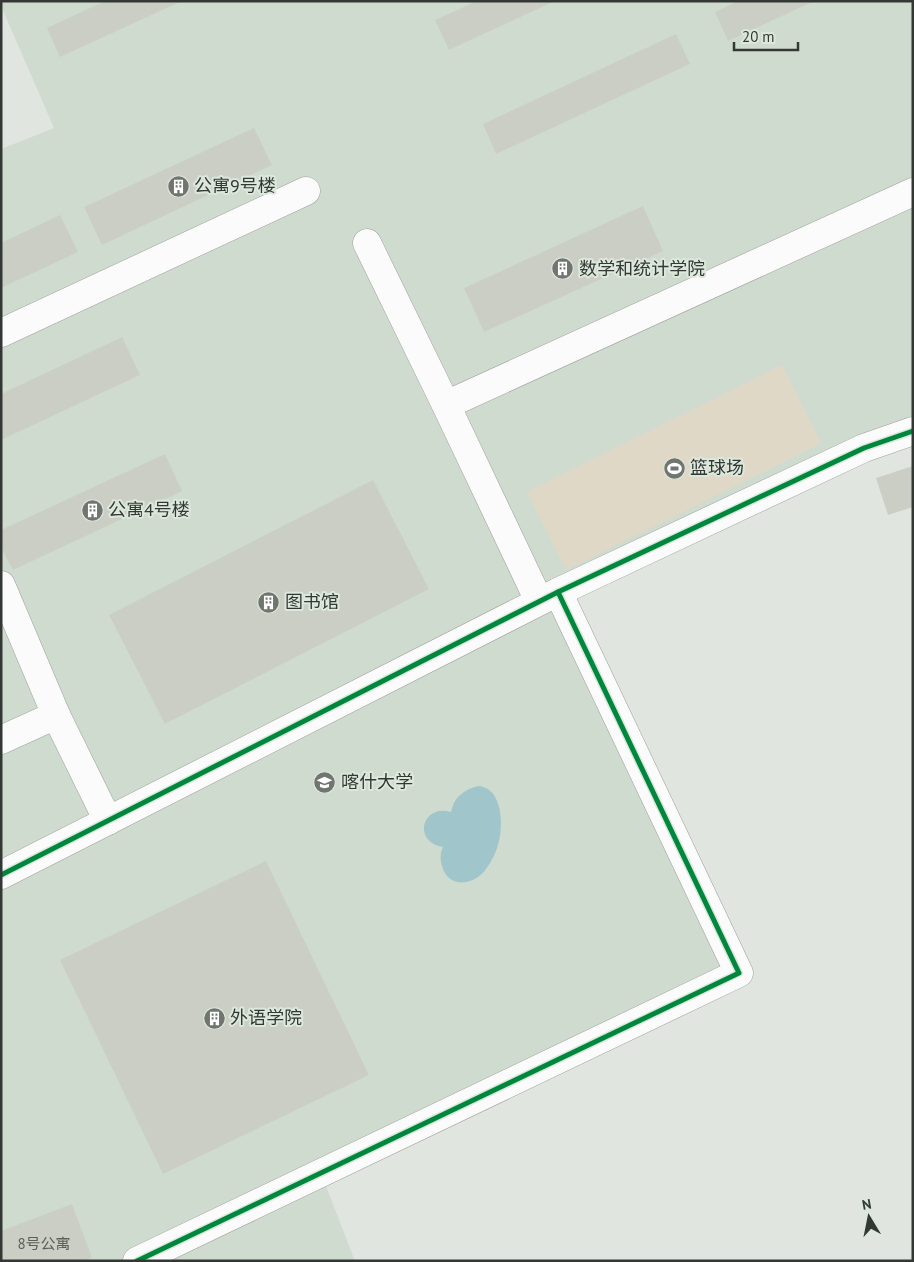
<svg xmlns="http://www.w3.org/2000/svg" width="914" height="1262" viewBox="0 0 914 1262" font-family="'PT Sans','Noto Sans SC',sans-serif">
<style>
.built{fill:#d0dbd0}
.green{fill:#dfd8c7}
.water{fill:#a0c6cc}
.building{fill:#cbcec4}
.lines{fill:none;stroke-linecap:round;stroke-linejoin:round}
.minor-casing{stroke:#9da19d;stroke-width:29}
.minor{stroke:#fafbfa;stroke-width:28}
.cycleway-casing{stroke:#dde8dd;stroke-width:8}
.cycleway{stroke:#00873e;stroke-width:5}
.labels{text-anchor:middle;stroke-width:4;stroke-linejoin:round;paint-order:stroke}
.number-label{font-size:15px;fill:#5a5f5a}
.poi-label{font-size:18px;fill:#333834;stroke:#dde8dd;text-anchor:start}
</style>
<rect width="100%" height="100%" fill="#e0e5e0"/>
<polygon class="built" points="1,1 913,1 913,426 558,592 739,973 321,1173 355,1261 1,1261 1,149 54,128 1,6"/>
<polygon class="green" points="782,365 821,443 566,570 527,492"/>
<path class="water" d="M 480,786 C 493,789 497,798 500,811 C 503,831 499,852 486,869 C 474,886 448,889 442,866 C 440,859 440,853 443,847 C 412,842 422,803 451,812 C 452,809 453,804 455,801 C 461,792 471,787 480,786 Z"/>
<g class="building">
<polygon points="105,1 182,1 60,57 47,28"/>
<polygon points="477,1 555,1 449,50 435,20"/>
<polygon points="738,1 814,1 728,41 715,12"/>
<polygon points="676,34 690,64 496,154 483,124"/>
<polygon points="254,128 272,165 102,245 84,207"/>
<polygon points="643,206 663,251 484,332 464,288"/>
<polygon points="60,215 78,252 1,288 1,243"/>
<polygon points="122,337 140,375 1,440 1,394"/>
<polygon points="165,454 182,491 13,570 1,547 1,530"/>
<polygon points="913,466 913,507 888,515 876,478"/>
<polygon points="373,480 429,589 165,724 109,615"/>
<polygon points="266,861 369,1075 163,1174 60,960"/>
<polygon points="72,1204 92,1258 84,1261 1,1261 1,1231"/>
</g>
<g class="lines">
<defs>
<g id="minor">
<polyline points="367,243 446,405 539,601"/>
<polyline points="1,333 306,191"/>
<polyline points="446,405 913,192"/>
<polyline points="1,585 56,715"/>
<polyline points="1,740 56,715 108,821"/>
<polyline points="1,875 558,592 864,448 913,431"/>
<polyline points="137,1261 739,973 558,592"/>
</g>
</defs>
<use href="#minor" class="minor-casing"/>
<use href="#minor" class="minor"/>
<defs>
<g id="cycleway">
<polyline points="1,875 558,592 864,448 913,431"/>
<polyline points="137,1261 739,973 558,592"/>
</g>
</defs>
<use href="#cycleway" class="cycleway-casing"/>
<use href="#cycleway" class="cycleway"/>
</g>
<defs>
<symbol id="building-disc" viewBox="-11 -11 22 22"><circle r="9.5" fill="#707570" stroke="#dde8dd"/><path d="M-4-6H4V6H1V3H-1V6H-4ZM-2.5-4.3h1.7v1.8h-1.7ZM.8-4.3h1.7v1.8H.8ZM-2.5-1h1.7V.8h-1.7ZM.8-1h1.7V.8H.8Z" fill="#fff"/></symbol>
<symbol id="stadium-disc" viewBox="-11 -11 22 22"><circle r="9.5" fill="#707570" stroke="#dde8dd"/><path d="M0-5a6.5 5 0 1 0 0 10a6.5 5 0 1 0 0-10ZM-3.5-1.8h7v3.6h-7Z" fill="#fff"/></symbol>
<symbol id="university-disc" viewBox="-11 -11 22 22"><circle r="9.5" fill="#707570" stroke="#dde8dd"/><path d="M0-5L7-2L0 1L-7-2ZM-4 1L0 2.5L4 1V4Q0 6-4 4Z" fill="#fff"/></symbol>
</defs>
<g fill-rule="evenodd">
<use href="#building-disc" x="166" y="174" width="25" height="25"/>
<use href="#building-disc" x="550" y="256" width="25" height="25"/>
<use href="#stadium-disc" x="662" y="456" width="25" height="25"/>
<use href="#building-disc" x="80" y="498" width="25" height="25"/>
<use href="#building-disc" x="256" y="590" width="25" height="25"/>
<use href="#university-disc" x="312" y="770" width="25" height="25"/>
<use href="#building-disc" x="202" y="1006" width="25" height="25"/>
</g>
<g class="labels">
<g class="number-label">
<text x="44" y="1249">8号公寓</text>
</g>
<g class="poi-label">
<text x="194" y="192">公寓9号楼</text>
<text x="579" y="275">数学和统计学院</text>
<text x="690" y="474">篮球场</text>
<text x="108" y="516">公寓4号楼</text>
<text x="285" y="608">图书馆</text>
<text x="341" y="788">喀什大学</text>
<text x="230" y="1024">外语学院</text>
</g>
</g>
<rect width="914" height="1262" fill="none" stroke="#333834" stroke-width="5"/>
<g transform="translate(869 1217) rotate(350)" stroke="#dde8dd" stroke-width="4" paint-order="stroke">
<path d="M0-4L9 19L0 12L-9 19Z" fill="#333834"/>
<text y="-8" font-size="14" font-weight="bold" text-anchor="middle" fill="#333834">N</text>
</g>
<path d="M734 42v8h64v-8" fill="none" stroke="#333834" stroke-width="2.5"/>
<text x="742" y="42" font-size="15" fill="#333834" stroke="#dde8dd" stroke-width="4" paint-order="stroke">20 m</text>
</svg>
